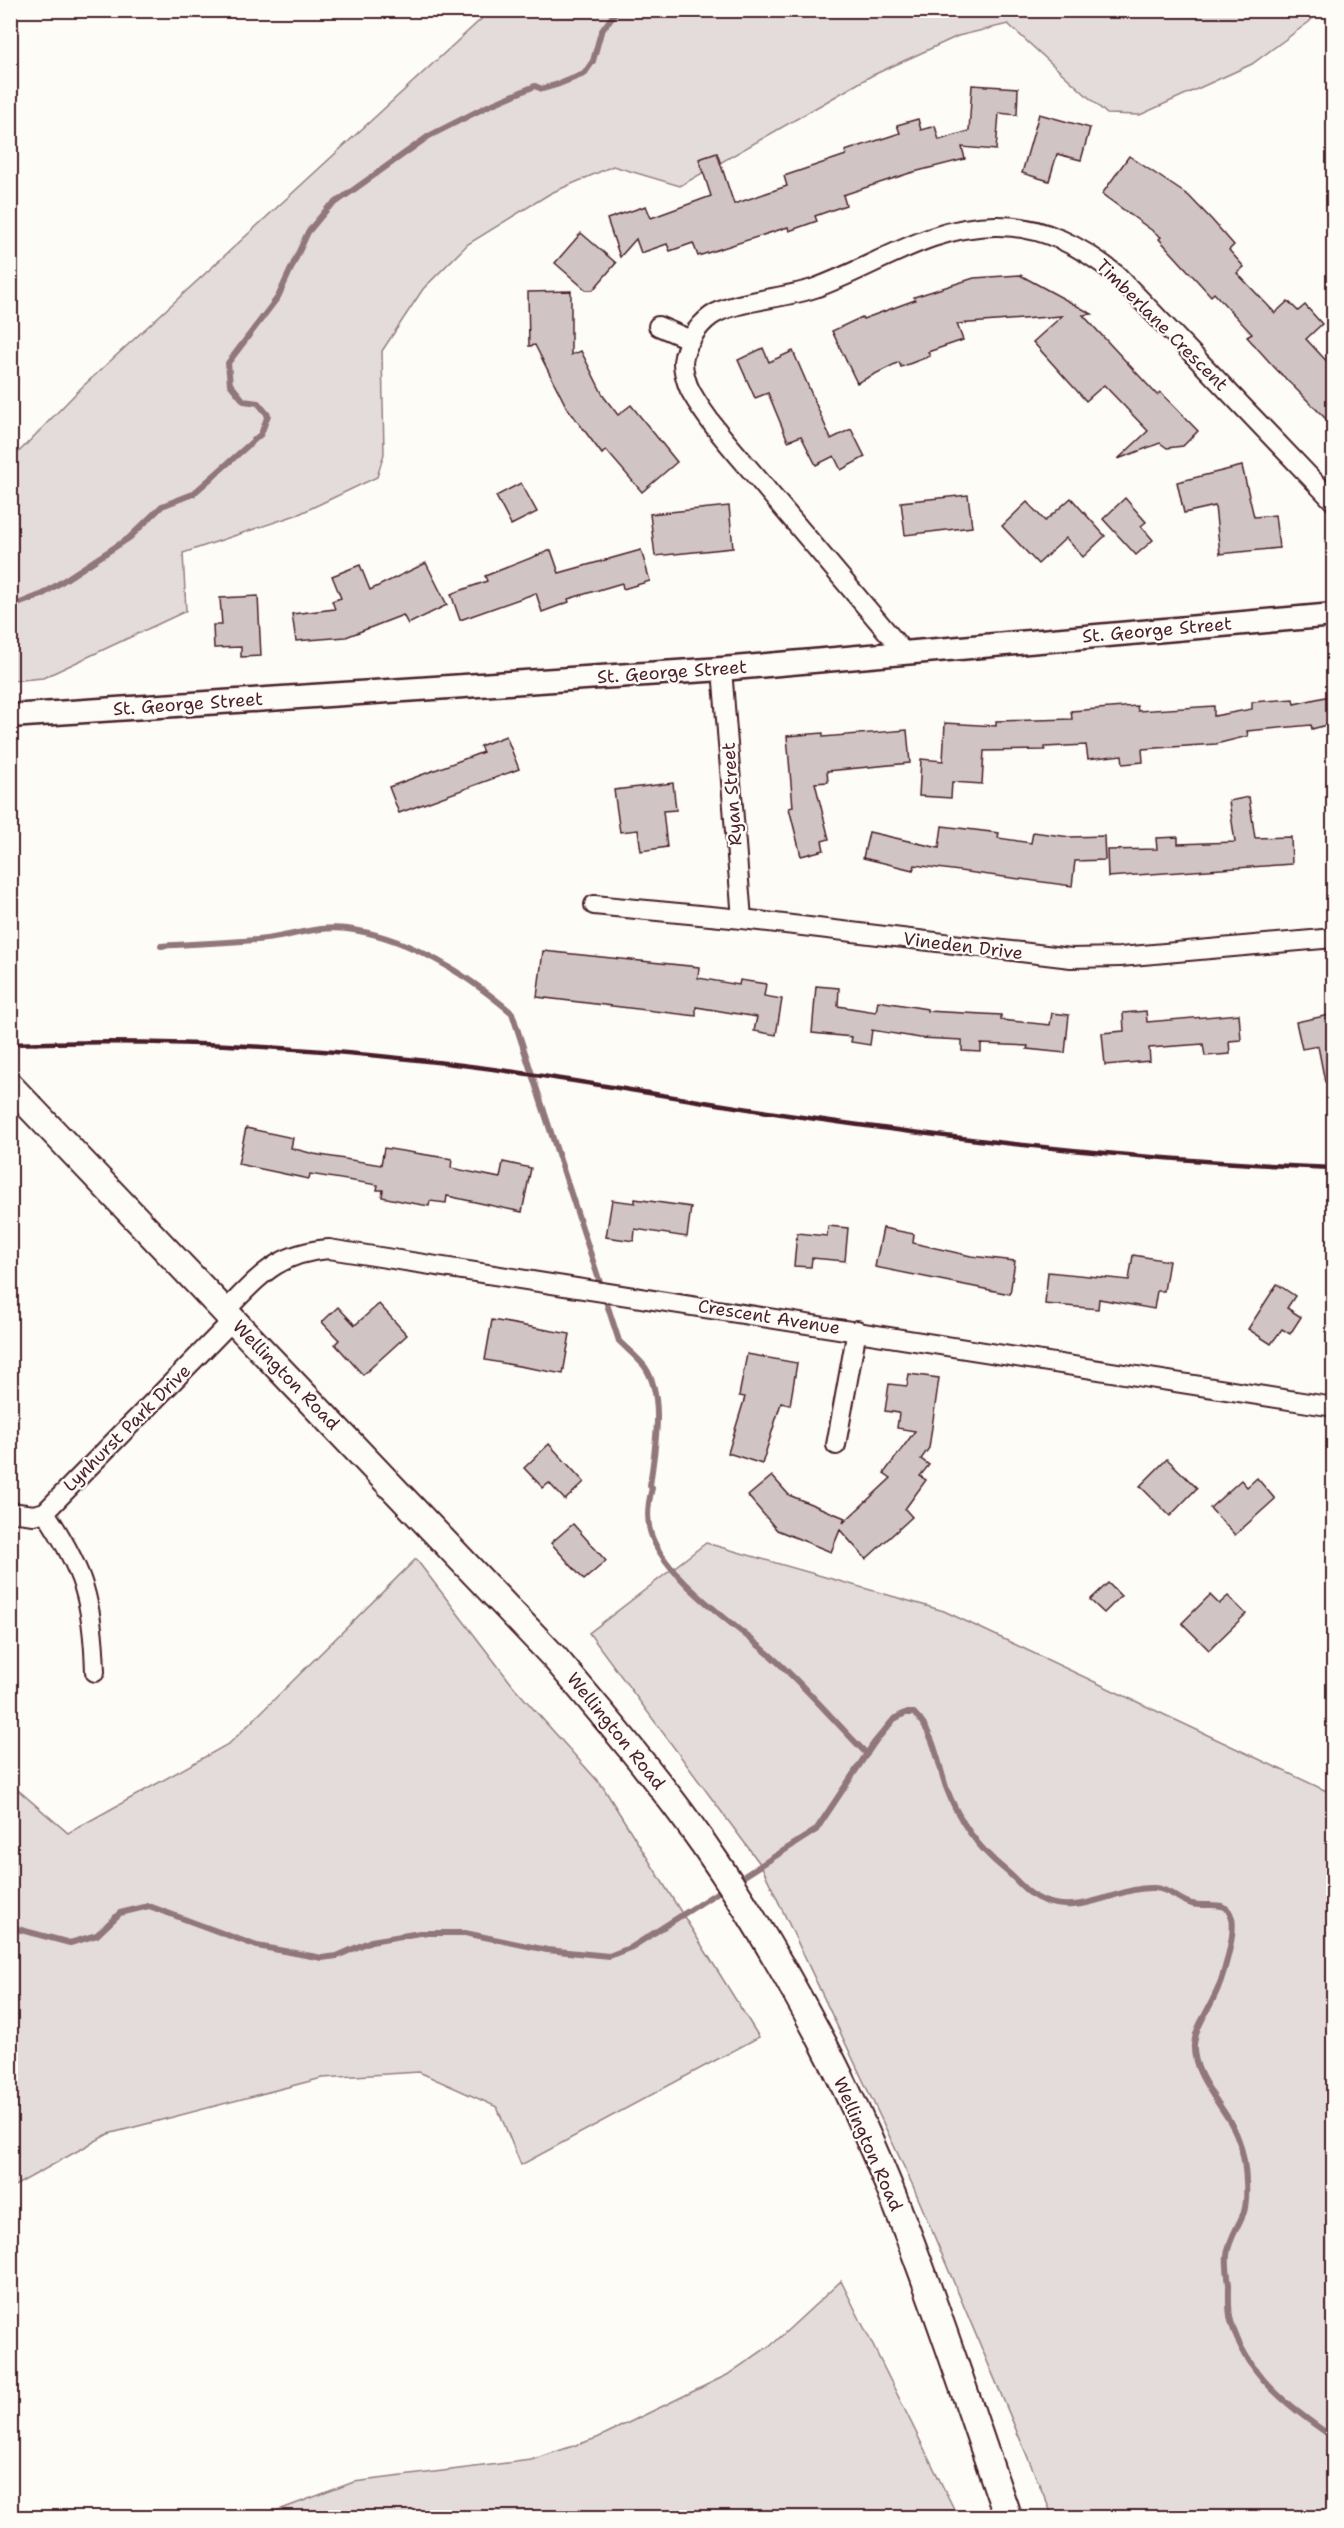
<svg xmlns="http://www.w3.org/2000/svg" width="1344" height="2528" viewBox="0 0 1344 2528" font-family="'Shantell Sans',sans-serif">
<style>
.green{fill:#e3dcda;stroke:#967e82;stroke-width:1.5}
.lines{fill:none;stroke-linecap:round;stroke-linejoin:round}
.stream{stroke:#91777b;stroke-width:6}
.building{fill:#d0c5c4;stroke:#4a1f2b;stroke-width:1.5}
.minor-casing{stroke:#4a1f2b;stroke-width:22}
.tertiary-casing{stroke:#4a1f2b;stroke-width:27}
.secondary-casing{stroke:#4a1f2b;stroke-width:30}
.minor{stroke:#fdfcf7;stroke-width:18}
.tertiary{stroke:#fdfcf7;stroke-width:22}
.secondary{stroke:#fdfcf7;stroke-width:26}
.rail{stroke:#4a1f2b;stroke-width:4.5}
.labels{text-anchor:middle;stroke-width:4.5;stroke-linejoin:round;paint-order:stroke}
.street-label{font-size:18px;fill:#4a1f2b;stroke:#fdfcf7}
</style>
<rect width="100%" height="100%" fill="#fdfcf7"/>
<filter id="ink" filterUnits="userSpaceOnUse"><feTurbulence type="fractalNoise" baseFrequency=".0167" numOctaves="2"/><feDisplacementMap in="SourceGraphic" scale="12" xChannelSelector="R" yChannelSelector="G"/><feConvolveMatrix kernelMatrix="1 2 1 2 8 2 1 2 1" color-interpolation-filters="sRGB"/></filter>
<g filter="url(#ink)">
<g class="green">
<polygon points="490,11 1320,11 1309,22 1252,64 1140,115 1107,114 1008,24 958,36 871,76 680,186 613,166 551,193 468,244 423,289 382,351 384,454 377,477 299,514 183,553 186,611 43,678 11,681 11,460 81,388"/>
<polygon points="706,1543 944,1611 1333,1794 1333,2517 1053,2517 913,2186 761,1865 589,1633"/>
<polygon points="416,1559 514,1687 603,1787 759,2037 521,2165 497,2107 419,2072 322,2078 108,2134 11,2188 11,1784 68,1833 230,1743"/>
<polygon points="841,2281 958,2517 260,2517 354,2482 531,2460 597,2438 727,2375 775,2342"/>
</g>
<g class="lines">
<g class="stream">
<polyline points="719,10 722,10"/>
<polyline points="10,607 43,594 129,538 162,506 193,494 261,434 268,415 258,403 244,401 230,384 228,363 278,297 308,232 328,208 429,136 488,106 535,86 542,89 559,84 584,74 593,61 601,32 617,10"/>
<path d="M 161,946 C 196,943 231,943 266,939 C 294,936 318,925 347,929 C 409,937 466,974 512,1013 L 619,1341 C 627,1349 638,1358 645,1367 C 666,1398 654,1451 650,1486 L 652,1488 C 648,1503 646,1522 652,1537 C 669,1581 736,1625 771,1656 C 805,1686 835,1722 867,1754"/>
<path d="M 735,1882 L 816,1830 L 874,1743 L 894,1719 L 905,1713 L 914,1713 C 935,1734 937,1760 946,1787 C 958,1819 978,1848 1004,1869 C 1018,1880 1027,1895 1044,1901 C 1084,1916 1119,1886 1155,1888 C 1170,1889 1179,1901 1192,1904 C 1206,1908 1227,1898 1232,1918 C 1236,1934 1222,1982 1214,1997 C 1207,2013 1196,2026 1194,2044 C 1192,2074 1220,2102 1233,2127 C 1238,2136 1242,2150 1244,2161 C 1246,2174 1248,2199 1244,2212 C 1239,2225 1228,2241 1227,2255 C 1226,2265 1228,2275 1229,2285 C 1229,2297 1228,2310 1231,2321 C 1246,2375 1290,2408 1334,2438"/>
<polyline points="10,1927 70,1943 97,1935 120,1913 149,1906 257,1946 322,1958 337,1956 371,1941 420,1933 465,1933 547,1950 609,1956 632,1947 726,1887"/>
</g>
</g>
<g class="building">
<polygon points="972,85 1018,88 1017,115 999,113 996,150 962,147 965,159 910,173 843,195 846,205 815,216 817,221 789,231 788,227 698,256 693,243 670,251 667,244 641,253 636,239 620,257 607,219 646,206 651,218 711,196 699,159 717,153 734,204 787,186 784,176 846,155 845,151 900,133 897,125 918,119 921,130 935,126 939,140 969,131"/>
<polygon points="1039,114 1090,128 1081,160 1057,154 1049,181 1022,173"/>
<polygon points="1129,156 1189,196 1212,220 1234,245 1229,250 1244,267 1237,273 1275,313 1288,301 1298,311 1305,305 1322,324 1306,339 1334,369 1334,427 1275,368 1247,337 1252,334 1214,293 1211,296 1159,239 1161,237 1102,194"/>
<polygon points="581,233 616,263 593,290 586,290 555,263"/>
<polygon points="1020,275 1092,314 1083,315 1157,395 1160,392 1198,431 1183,446 1167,448 1160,443 1118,459 1148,431 1104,385 1086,401 1033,342 1062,316 957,324 963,340 928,352 930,356 901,367 899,362 857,383 832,331 862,317 863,319 915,300 914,297 974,278"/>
<polygon points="571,291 571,355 581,351 604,397 618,415 631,405 677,462 642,492 606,450 602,454 566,406 535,345 529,346 528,292"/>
<polygon points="763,348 769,362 793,351 831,439 851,429 865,457 841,470 834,456 816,465 801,436 788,441 768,393 755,398 738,360"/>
<polygon points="1242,466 1254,517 1275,515 1279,548 1220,554 1215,506 1184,513 1177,482"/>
<polygon points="521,483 537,512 511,525 496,496"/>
<polygon points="968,495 972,527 905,535 901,502"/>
<polygon points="1071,498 1105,536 1083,557 1066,538 1038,564 1002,526 1027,502 1045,521"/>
<polygon points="1125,498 1146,522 1141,526 1153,540 1136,555 1103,519"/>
<polygon points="729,506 733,548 655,556 650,514"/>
<polygon points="551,550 559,573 641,550 650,581 623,589 622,583 568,599 569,602 542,612 536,593 460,620 451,594 487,581 485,576"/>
<polygon points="426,563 447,605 408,624 403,615 346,637 296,641 292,614 335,609 332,601 341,598 332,576 360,565 370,590"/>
<polygon points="258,596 261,656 241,657 241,647 214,648 213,625 222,625 220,598"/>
<polygon points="1334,695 1334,723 1312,729 1311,725 1247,731 1248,736 1216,744 1142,749 1143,762 1123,764 1122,755 1088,759 1086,745 1045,747 1045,750 984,751 982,784 952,782 951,798 919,796 921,759 943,761 945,723 996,726 996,721 1072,719 1071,711 1137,706 1138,711 1214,706 1214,716 1252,709 1252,702 1293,699 1294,704"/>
<polygon points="907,730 910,763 827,771 828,782 815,783 829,839 822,841 824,850 801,856 789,808 793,807 787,736 823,733 823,737"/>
<polygon points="506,736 519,769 399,813 389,787 483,752 480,746"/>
<polygon points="673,783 676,810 663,811 667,847 641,851 638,830 620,832 614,790"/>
<polygon points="1249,797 1255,838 1291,837 1292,864 1108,877 1107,850 1157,849 1156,838 1178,837 1178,844 1235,842 1229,801"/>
<polygon points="942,826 999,833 998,838 1031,843 1033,832 1070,837 1104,836 1105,860 1075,861 1072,886 915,865 913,870 863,858 869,832 939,848"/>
<polygon points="543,951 699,967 698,978 739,985 740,980 766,984 764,996 782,999 776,1035 754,1031 757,1017 696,1007 696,1016 537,997"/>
<polygon points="816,986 839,988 838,1006 876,1012 878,1001 927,1009 927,1011 1001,1015 1001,1020 1050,1025 1052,1013 1069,1015 1065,1053 1027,1049 1028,1046 981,1044 981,1052 962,1051 962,1040 920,1038 872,1030 870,1045 851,1042 852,1037 812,1033"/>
<polygon points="1146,1011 1147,1022 1239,1014 1241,1040 1229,1041 1230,1054 1205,1056 1203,1044 1149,1048 1150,1061 1105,1065 1102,1033 1124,1031 1123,1013"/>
<polygon points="1334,1014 1334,1081 1325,1082 1318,1046 1302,1049 1296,1022"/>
<polygon points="246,1128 293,1138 291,1148 314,1154 381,1165 384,1148 452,1159 451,1168 500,1178 503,1162 531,1168 522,1212 447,1196 446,1203 430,1201 429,1206 406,1202 382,1197 383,1190 377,1190 378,1185 310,1174 309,1179 238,1164"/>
<polygon points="635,1199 691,1207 687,1237 635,1229 634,1241 606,1237 612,1200 635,1203"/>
<polygon points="828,1226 848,1228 845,1261 812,1258 811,1267 794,1266 797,1233 827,1236"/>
<polygon points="883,1228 914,1234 913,1243 971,1256 1015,1261 1010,1294 875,1267"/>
<polygon points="1133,1255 1169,1261 1164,1291 1157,1291 1154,1309 1099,1299 1098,1309 1045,1304 1048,1272 1129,1280"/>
<polygon points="1277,1284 1295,1296 1287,1308 1301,1317 1290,1334 1282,1329 1271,1344 1248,1329"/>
<polygon points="379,1304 407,1335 363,1375 335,1344 339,1340 322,1322 338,1307 355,1325"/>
<polygon points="492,1320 570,1334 563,1374 485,1360"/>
<polygon points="747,1354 797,1363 790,1405 781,1403 762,1464 728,1453 745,1397 739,1396"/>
<polygon points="909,1374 939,1378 929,1448 921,1459 929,1465 920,1476 926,1480 905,1509 912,1517 866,1559 840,1530 831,1552 777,1530 748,1496 772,1476 789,1495 845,1518 843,1523 891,1478 884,1473 915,1431 897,1428 899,1413 885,1411 889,1384 907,1386"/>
<polygon points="549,1444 584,1482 565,1500 549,1483 543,1488 524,1468"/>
<polygon points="1167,1459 1197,1488 1170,1516 1140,1486"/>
<polygon points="1257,1478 1275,1499 1235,1535 1210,1508 1241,1480 1247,1487"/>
<polygon points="573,1524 606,1561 584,1580 551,1543"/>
<polygon points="1108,1583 1121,1596 1104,1613 1090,1600"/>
<polygon points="1210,1595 1219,1604 1228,1596 1246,1614 1209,1650 1182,1623"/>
</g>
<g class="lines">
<defs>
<g id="minor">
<polyline points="658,326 691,340"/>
<path d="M 904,652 C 859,599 814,545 769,492 C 743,460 712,429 691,392 C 687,385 683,371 683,362 C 685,345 697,326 711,316 C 732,301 787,298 815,288 C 876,266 931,225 998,226 C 1044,226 1082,247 1117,275 L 1334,502"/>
<polyline points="722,669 742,919"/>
<polyline points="594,905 742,919 1071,958 1120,957 1334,938"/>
<path d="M 225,1311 C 260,1276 277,1253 329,1249 L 1334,1407"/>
<polyline points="836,1445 857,1330"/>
<polyline points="10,1512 34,1515 45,1512 233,1320"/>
<path d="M 45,1512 C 84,1571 93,1601 95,1672"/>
</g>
<polyline id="tertiary" points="10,716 722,669 1334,615"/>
<path id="secondary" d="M 10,1086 L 555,1658 C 606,1718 657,1778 703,1843 C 748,1907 788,1976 824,2045 C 902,2195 952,2358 1008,2518"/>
</defs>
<use href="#minor" class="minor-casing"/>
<use href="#tertiary" class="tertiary-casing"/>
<use href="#secondary" class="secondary-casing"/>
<use href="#minor" class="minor"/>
<use href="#tertiary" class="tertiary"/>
<use href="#secondary" class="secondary"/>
<path class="rail" d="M 10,1044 C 146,1039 282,1045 418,1060 C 544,1073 669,1098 795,1116 C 973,1142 1153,1161 1334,1168"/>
</g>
</g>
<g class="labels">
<g class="street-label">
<text transform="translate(1162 325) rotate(45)" y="6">Timberlane Crescent</text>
<text transform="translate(1157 630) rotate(-5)" y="6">St. George Street</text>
<text transform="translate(672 672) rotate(-4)" y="6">St. George Street</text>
<text transform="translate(188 704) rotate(-4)" y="6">St. George Street</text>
<text transform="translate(732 794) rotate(-94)" y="6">Ryan Street</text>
<text transform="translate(963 946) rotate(7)" y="6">Vineden Drive</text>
<text transform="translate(769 1317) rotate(9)" y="6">Crescent Avenue</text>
<text transform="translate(286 1375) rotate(46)" y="6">Wellington Road</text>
<text transform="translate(127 1428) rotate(-45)" y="6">Lynhurst Park Drive</text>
<text transform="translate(616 1731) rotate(51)" y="6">Wellington Road</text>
<text transform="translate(868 2144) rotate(66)" y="6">Wellington Road</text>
</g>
</g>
<rect width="1344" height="2528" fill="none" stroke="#fdfcf7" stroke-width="36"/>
<rect x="18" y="18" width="1308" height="2492" fill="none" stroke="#4a1f2b" stroke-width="2" filter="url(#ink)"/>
</svg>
